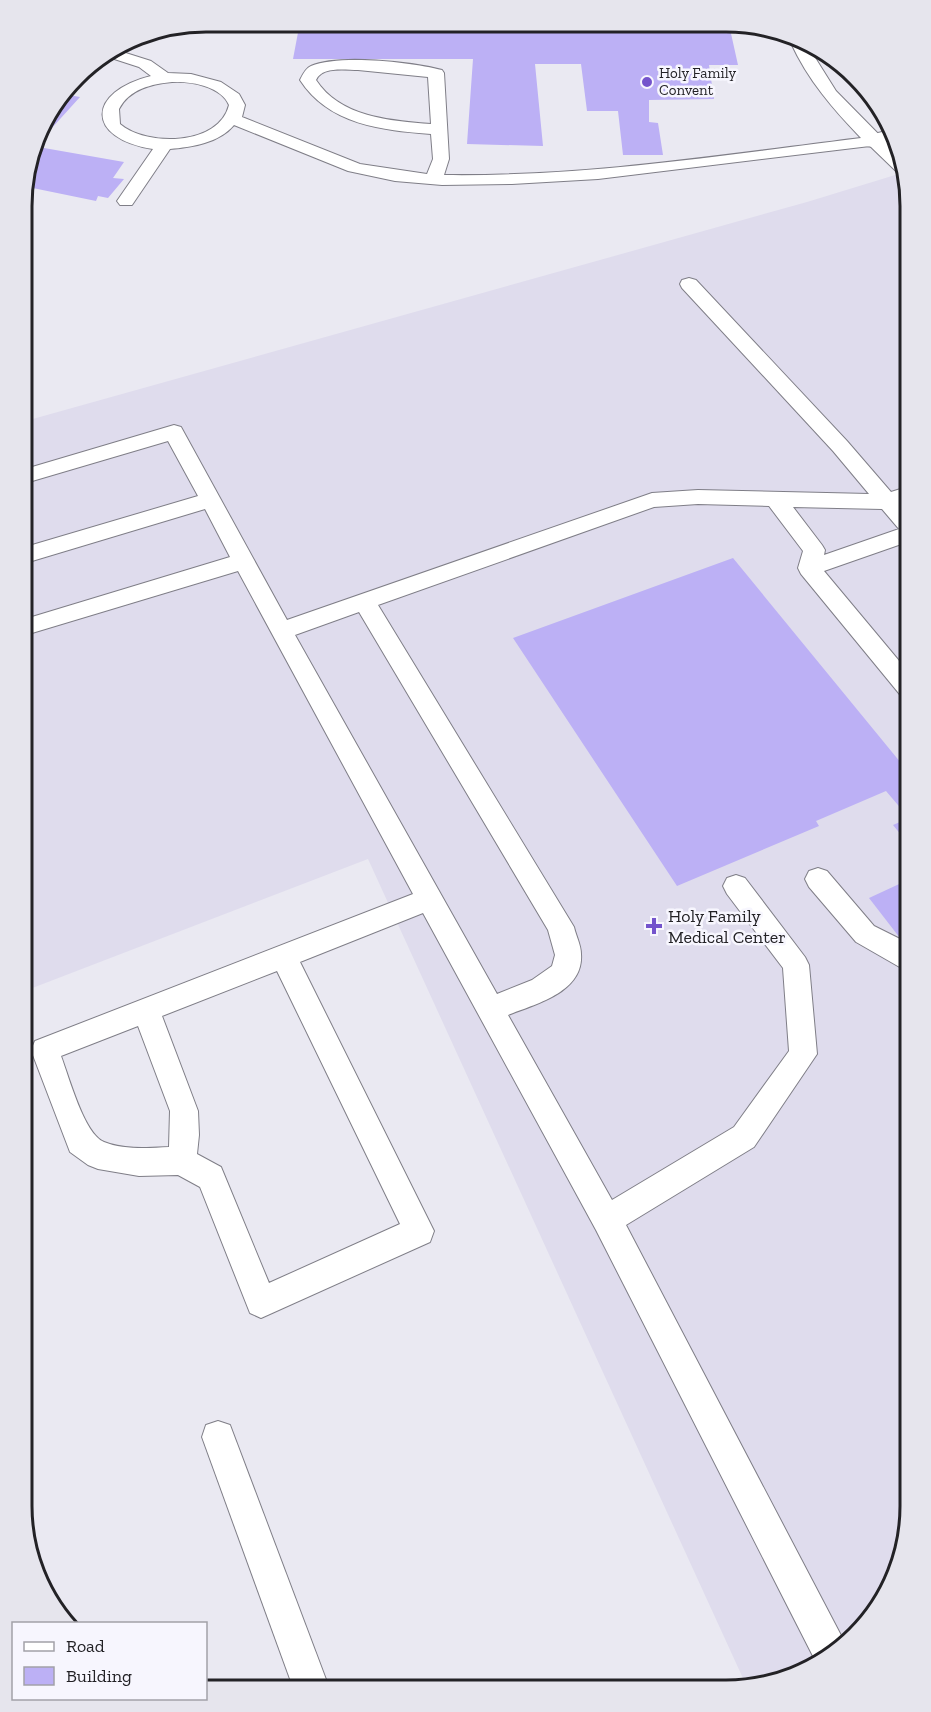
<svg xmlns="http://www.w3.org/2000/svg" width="931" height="1712" viewBox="0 0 931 1712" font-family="'Zilla Slab',serif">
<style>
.built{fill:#dfdced}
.building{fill:#bcb0f5}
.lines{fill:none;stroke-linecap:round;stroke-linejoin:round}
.lane-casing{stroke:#7f7e87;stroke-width:2}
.street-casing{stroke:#7f7e87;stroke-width:2}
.lane{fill:#fff;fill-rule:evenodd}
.street{fill:#fff;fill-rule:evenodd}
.poi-dot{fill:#7453cc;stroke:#f7f6fe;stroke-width:2}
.labels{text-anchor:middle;stroke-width:5;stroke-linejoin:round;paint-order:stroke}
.far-poi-label{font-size:15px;fill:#232226;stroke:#f7f6fe;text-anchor:start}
.poi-label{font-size:18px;fill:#232226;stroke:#f7f6fe;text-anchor:start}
.rim{fill:none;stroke:#232226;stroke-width:3}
</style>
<rect width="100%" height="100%" fill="#eae9f2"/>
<polygon class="built" points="905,172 910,205 910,1519 896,1577 872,1619 838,1653 785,1681 747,1687 368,859 22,992 22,422 807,202"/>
<g class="building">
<polygon points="300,22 533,23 533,28 639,29 638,24 707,24 708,29 730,29 738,65 709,65 714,99 649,100 649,122 658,123 663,155 623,155 618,111 587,111 581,64 535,64 543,146 467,144 473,59 293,59"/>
<polygon points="63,94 80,97 41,140 44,148 124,162 113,178 124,179 108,198 98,196 96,201 23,186 40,123"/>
<polygon points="733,558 910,774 910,846 893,825 909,818 886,791 816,821 819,826 677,886 513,638"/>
<polygon points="910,879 910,951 869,898"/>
</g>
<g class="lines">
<defs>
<g id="lane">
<path d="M 793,40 L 809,48 L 836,91 L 902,158 L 905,174 L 898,173 L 870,146 L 598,179 L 512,184 L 442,185 L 395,181 L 348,171 L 234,125 C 219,143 192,147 170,149 L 132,205 L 120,205 L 117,201 L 153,149 C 85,138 87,92 151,76 L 139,67 L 102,55 L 113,49 L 151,61 L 168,73 L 191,74 L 221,82 L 239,94 L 245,105 L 242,117 L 360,164 L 427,174 L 433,159 L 431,134 C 382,130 329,125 300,80 C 303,74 306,68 311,66 C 339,54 412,62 442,70 L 444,73 L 449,159 L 444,175 C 584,177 723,155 861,138 C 833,109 808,80 791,43 ZM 358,70 L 428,77 L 431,124 C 390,121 340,117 316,80 C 322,66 345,70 358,70 ZM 172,82 C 191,81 221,86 229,105 C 219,146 147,147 120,124 L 119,109 C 129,89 152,84 172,82 Z"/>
<path d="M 689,278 L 696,280 L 847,441 L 891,492 L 910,486 L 910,501 L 902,504 L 910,514 L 910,541 L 824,571 L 910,674 L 910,700 L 902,697 L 801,574 L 798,568 L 803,551 L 769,506 L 698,504 L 654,507 L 378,605 L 574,927 C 576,936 581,945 581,954 C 584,992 536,1004 508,1015 L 612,1200 L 734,1127 L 789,1051 L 783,968 L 727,894 L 723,886 L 727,878 L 736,875 L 745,878 L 805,957 L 809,965 L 817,1054 L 754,1147 L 626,1225 L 845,1643 L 845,1646 L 838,1653 L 817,1664 L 596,1230 L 423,913 L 300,962 L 434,1231 L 430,1242 L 261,1318 L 250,1313 L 200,1187 L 178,1175 L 139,1176 L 98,1169 L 88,1165 L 70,1152 L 31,1050 L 35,1041 L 413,894 L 238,571 L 22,636 L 22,620 L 230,557 L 205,509 L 22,564 L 22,548 L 198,496 L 168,441 L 22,484 L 22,470 L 174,425 L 181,427 L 287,620 L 652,493 L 698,490 L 869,494 L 833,451 L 682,288 L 680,284 L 682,280 ZM 793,507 L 882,509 L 899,529 L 824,555 L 825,550 L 822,545 ZM 359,612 L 548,930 L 555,955 L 552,966 L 532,980 L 497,994 L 295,635 ZM 277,971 L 400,1224 L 269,1283 L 221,1167 L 197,1154 L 199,1135 L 198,1111 L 162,1016 ZM 138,1026 L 170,1111 L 169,1147 C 149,1148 123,1150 104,1142 C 84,1134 69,1077 61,1056 Z"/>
<polygon points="818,868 827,871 874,926 910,944 910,973 856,942 809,887 805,879 809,871"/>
<polygon points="218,1421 230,1425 330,1690 294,1690 202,1437 206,1425"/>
</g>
<polygon id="street" points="886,131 890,131 897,142 874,147 866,146 863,141 866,136"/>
</defs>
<use href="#lane" class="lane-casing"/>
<use href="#street" class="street-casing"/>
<use href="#lane" class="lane"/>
<use href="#street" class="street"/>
</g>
<g class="poi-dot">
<circle cx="647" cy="82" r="6"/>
<path d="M651 917h6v6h6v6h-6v6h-6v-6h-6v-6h6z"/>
</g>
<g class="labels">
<g class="far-poi-label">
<text x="659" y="78">Holy Family<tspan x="659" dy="17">Convent</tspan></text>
</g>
<g class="poi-label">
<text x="668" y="922">Holy Family<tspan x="668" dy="21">Medical Center</tspan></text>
</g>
</g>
<path d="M0 0H931V1712H0ZM206 32H726A174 174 0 0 1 900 206V1506A174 174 0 0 1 726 1680H206A174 174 0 0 1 32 1506V206A174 174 0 0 1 206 32Z" fill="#e6e5ed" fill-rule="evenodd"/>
<path class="rim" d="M206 32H726A174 174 0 0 1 900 206V1506A174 174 0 0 1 726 1680H206A174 174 0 0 1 32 1506V206A174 174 0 0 1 206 32Z"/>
<rect x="12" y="1622" width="195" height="78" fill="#f7f6fe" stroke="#a2a1a8" stroke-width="1.5"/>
<rect x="24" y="1642" width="30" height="9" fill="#ffffff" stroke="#a2a1a8" stroke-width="1.5"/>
<text x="66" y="1652" font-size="18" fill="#232226">Road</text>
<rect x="24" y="1667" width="30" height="18" fill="#bcb0f5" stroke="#a2a1a8" stroke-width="1.5"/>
<text x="66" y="1682" font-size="18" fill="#232226">Building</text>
</svg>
